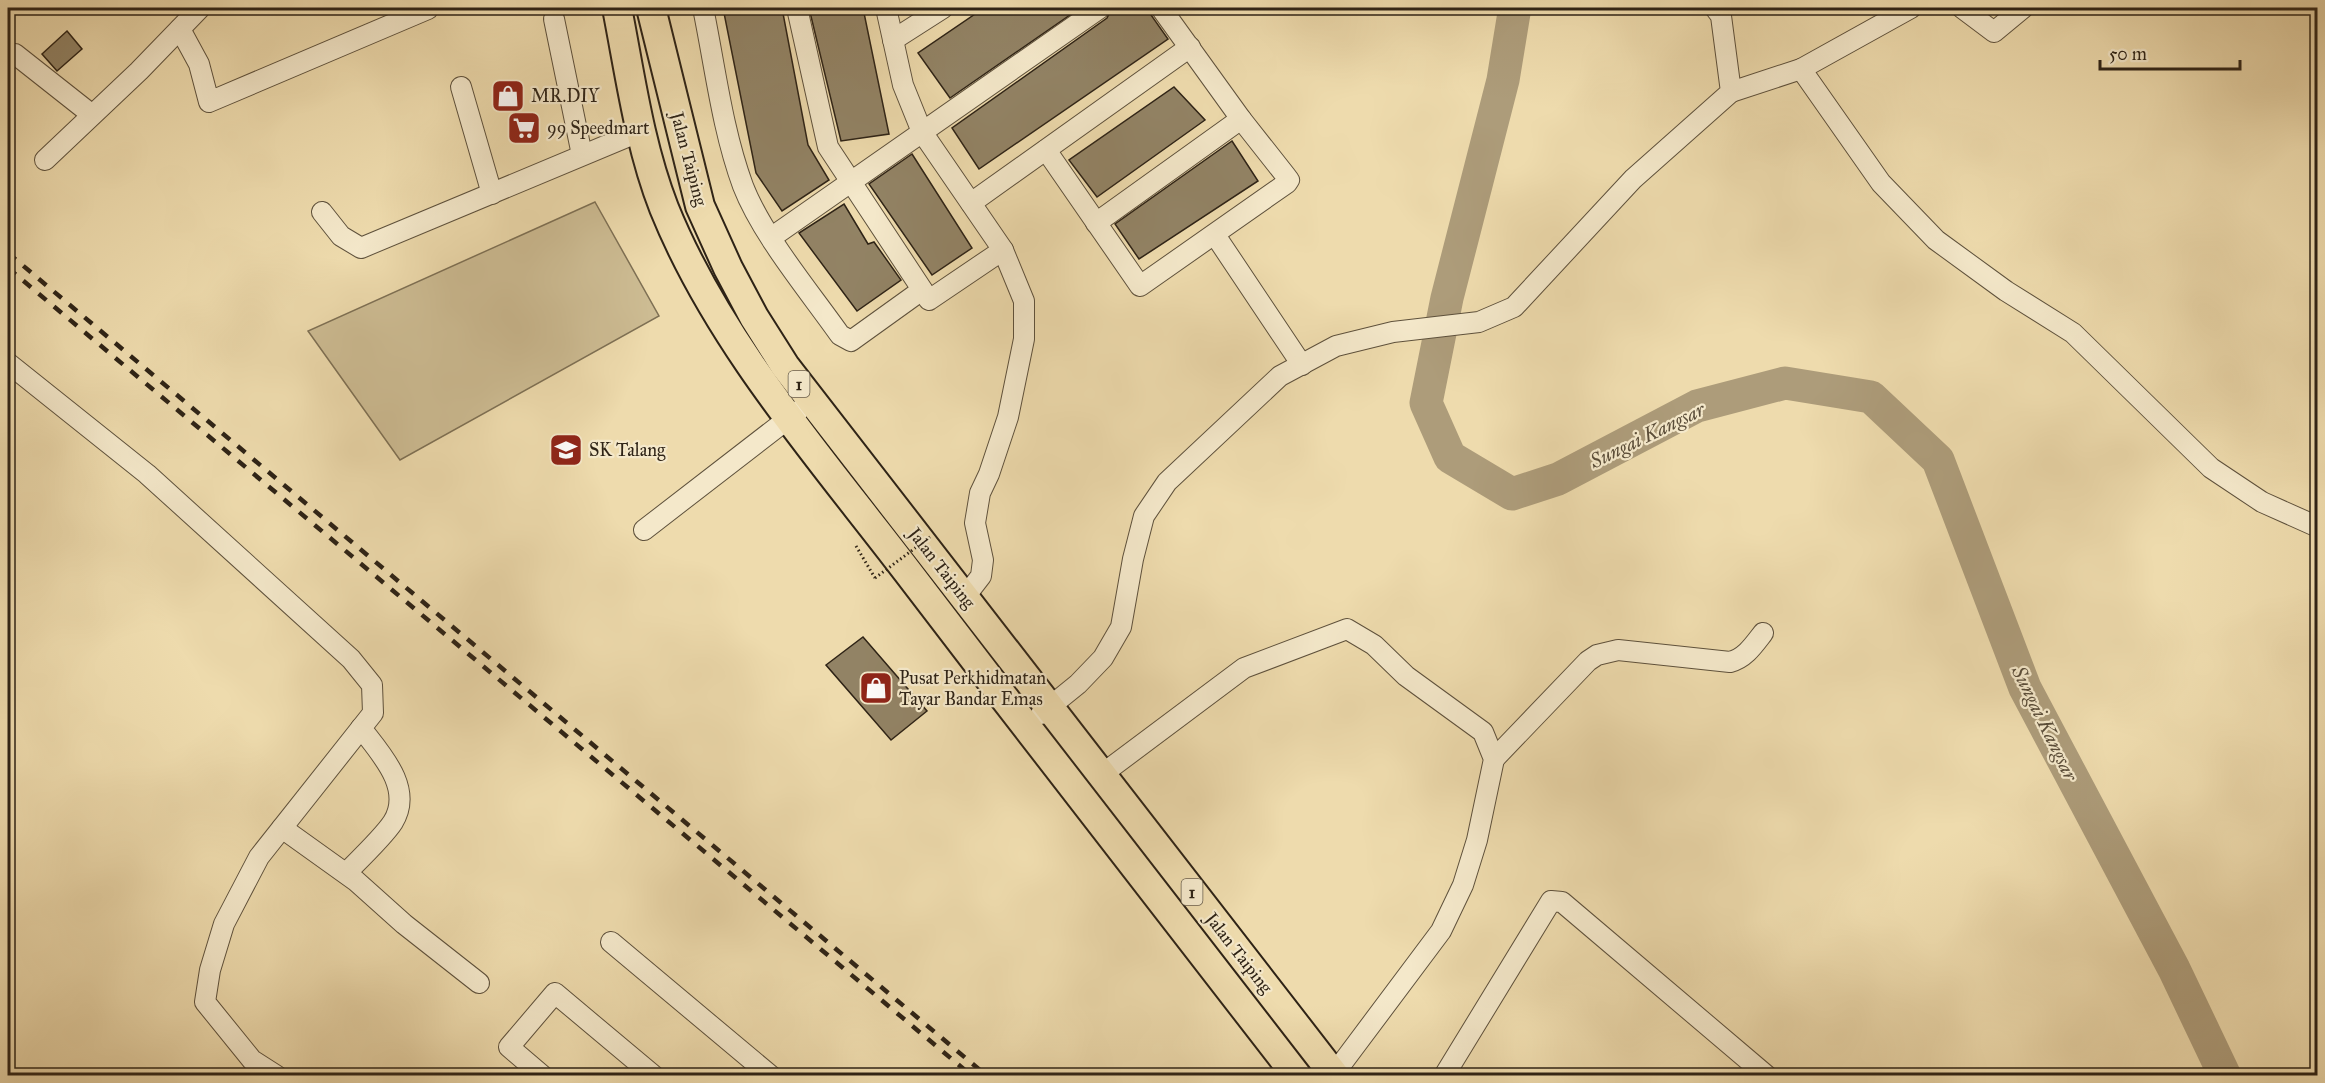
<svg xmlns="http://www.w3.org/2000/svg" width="2325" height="1083" viewBox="0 0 2325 1083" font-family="'IM FELL Great Primer',serif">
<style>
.green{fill:#cdbc93;stroke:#7e7054;stroke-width:1.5}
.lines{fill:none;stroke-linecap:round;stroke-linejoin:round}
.river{stroke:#ad9c7a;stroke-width:33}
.building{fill:#928365;stroke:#2e2316;stroke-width:1.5}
.minor-casing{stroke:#5e513c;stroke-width:22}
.highway-casing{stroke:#2e2316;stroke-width:32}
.path{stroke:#2e2316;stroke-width:3;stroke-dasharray:1.5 3;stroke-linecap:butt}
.minor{stroke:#f4e8ca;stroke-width:20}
.highway{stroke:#eedbad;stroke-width:28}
.rail{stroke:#2e2316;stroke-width:4.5;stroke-dasharray:10 10;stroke-linecap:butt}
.path-bridge{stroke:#2e2316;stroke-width:3;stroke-dasharray:1.5 3;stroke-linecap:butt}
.labels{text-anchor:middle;stroke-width:4.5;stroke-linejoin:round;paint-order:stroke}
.shield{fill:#f4e8ca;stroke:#695e4c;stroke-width:1.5}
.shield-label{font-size:16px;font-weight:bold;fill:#2e2316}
.poi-label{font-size:18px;fill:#2e2316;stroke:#f4e8ca;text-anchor:start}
.street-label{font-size:18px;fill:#2e2316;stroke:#f4e8ca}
.water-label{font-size:20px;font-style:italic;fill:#5a4d39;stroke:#f4e8ca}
</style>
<rect width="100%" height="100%" fill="#eedbad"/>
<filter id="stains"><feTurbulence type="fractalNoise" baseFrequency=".00333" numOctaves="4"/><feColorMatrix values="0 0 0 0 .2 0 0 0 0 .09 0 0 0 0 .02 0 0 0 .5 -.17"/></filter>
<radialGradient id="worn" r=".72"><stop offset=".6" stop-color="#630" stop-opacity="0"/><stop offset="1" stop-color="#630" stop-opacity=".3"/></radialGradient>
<polygon class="green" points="595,202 659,316 400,460 308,331"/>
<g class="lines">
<polyline class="river" points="1512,8 1514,13 1503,80 1447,298 1426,403 1450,457 1512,494 1558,479 1697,406 1785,383 1871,397 1938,460 2025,688 2174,969 2225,1076"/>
</g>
<g class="building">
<polygon points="723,8 782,8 808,145 829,180 782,211 756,173"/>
<polygon points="809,8 863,8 889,134 841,141"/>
<polygon points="984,8 1080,8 950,98 918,53"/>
<polygon points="1112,8 1149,8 1151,15 1168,39 979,169 952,128 1107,18"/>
<polygon points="67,31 82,49 57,71 42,54"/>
<polygon points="1174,87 1205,120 1097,197 1069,160"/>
<polygon points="1232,141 1258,181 1139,259 1115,224"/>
<polygon points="912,154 972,248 932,275 869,184"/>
<polygon points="844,204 868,244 874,242 901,280 857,311 799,233"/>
<polygon points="863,637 927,711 891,740 826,665"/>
</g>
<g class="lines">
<defs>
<g id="minor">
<path d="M 703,8 C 715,66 722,129 743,186 C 762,235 809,291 840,335 L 851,341 L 922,290"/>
<polyline points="797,8 828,147 929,300 1003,250"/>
<polyline points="886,8 903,85 922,132 1003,250 1024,301 1024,339 1008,417 989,474 980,493 975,523 983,560 981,576 964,598"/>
<polyline points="1911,8 1801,69 1881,183 1936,240 2006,291 2073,333 2211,468 2262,502 2318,527"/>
<polyline points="1962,8 1994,32 2023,8"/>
<polyline points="554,19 582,155"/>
<polyline points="180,29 199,64 209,102 428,9"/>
<polyline points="893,40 943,8"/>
<polyline points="8,57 15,54 91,114"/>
<polyline points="461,87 492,194"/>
<polyline points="1731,92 1801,69"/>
<polyline points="1046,150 1140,286 1287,183 1289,180 1286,176 1241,119 1161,8"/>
<polyline points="45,160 139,71 200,8"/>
<polyline points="971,203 1190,47"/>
<polyline points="322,212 341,236 361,248 641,131"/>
<polyline points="1096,223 1241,119"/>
<polyline points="1215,235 1302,365"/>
<polyline points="772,237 1100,8"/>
<polyline points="8,363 147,474 351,659 372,685 373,713 259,857 224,924 210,970 205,1002 252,1060 277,1076"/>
<polyline points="644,530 798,411"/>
<polyline points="1041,714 1078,684 1103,658 1121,627 1133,559 1144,516 1167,482 1280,376 1336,346 1393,332 1479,322 1514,307 1633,179 1731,92 1721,16 1715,8"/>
<path d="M 1494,759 L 1588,661 L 1597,655 L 1618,650 L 1730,662 C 1745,658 1753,646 1763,633"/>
<polyline points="1101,775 1244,668 1347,629 1374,645 1406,676 1483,732 1494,759 1477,840 1463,885 1441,931 1334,1074"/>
<polyline points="282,828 356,881 404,924 479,983"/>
<path d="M 346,873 C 359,860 384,836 393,822 C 414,788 380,753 361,728"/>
<polyline points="611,942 771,1076"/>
<polyline points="543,1076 509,1047 555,993 654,1076"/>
<polyline points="1444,1076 1551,901 1562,902 1767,1076"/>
</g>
<g id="highway">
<path d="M 617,8 C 630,74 639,144 664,208 C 718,342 820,457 907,571 C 1036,740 1166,908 1297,1076"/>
<polyline points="651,8 700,206 728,268 754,317 785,366 1335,1076"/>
</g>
</defs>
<use href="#minor" class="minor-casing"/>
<use href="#highway" class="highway-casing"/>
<polyline class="path" points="856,546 875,578"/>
<use href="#minor" class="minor"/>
<use href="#highway" class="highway"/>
<g class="rail">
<polyline points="8,253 987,1076"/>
<polyline points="8,268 972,1076"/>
</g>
<polyline class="path-bridge" points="875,578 930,537"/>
</g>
<defs>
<symbol id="shop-square" viewBox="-11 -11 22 22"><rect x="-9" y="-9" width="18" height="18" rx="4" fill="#8f2418" stroke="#f4e8ca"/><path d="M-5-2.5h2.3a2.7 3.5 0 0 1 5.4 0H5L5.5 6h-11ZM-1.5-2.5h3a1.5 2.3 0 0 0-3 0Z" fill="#fff"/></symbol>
<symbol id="supermarket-square" viewBox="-11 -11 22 22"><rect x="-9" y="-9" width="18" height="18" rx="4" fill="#8f2418" stroke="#f4e8ca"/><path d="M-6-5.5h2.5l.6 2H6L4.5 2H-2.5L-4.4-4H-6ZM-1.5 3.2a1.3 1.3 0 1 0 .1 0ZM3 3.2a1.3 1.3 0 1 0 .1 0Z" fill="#fff"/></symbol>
<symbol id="school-square" viewBox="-11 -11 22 22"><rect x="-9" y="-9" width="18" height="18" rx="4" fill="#8f2418" stroke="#f4e8ca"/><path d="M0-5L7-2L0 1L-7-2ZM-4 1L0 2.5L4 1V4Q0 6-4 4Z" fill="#fff"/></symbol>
</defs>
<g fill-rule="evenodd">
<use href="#shop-square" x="489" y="77" width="38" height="38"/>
<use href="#supermarket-square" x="505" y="109" width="38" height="38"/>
<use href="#school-square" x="547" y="431" width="38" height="38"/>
<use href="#shop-square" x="857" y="669" width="38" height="38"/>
</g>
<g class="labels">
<g class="shield">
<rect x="788.5" y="371" width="21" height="26" rx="4.5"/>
<rect x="1181.5" y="879" width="21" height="26" rx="4.5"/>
</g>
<g class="shield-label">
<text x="799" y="390">1</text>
<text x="1192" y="898">1</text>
</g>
<g class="poi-label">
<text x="531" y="102">MR.DIY</text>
<text x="547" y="134">99 Speedmart</text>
<text x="589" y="456">SK Talang</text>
<text x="899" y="684">Pusat Perkhidmatan<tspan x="899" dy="21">Tayar Bandar Emas</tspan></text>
</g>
<g class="street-label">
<text transform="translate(689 159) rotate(75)" y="6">Jalan Taiping</text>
<text transform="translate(942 568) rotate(52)" y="6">Jalan Taiping</text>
<text transform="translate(1239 953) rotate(52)" y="6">Jalan Taiping</text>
</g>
<g class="water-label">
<text transform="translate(1647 435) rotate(-26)" y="7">Sungai Kangsar</text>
<text transform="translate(2045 723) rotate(64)" y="7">Sungai Kangsar</text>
</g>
</g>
<rect width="2325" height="1083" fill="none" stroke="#eedbad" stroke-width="30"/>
<rect x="9" y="9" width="2307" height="1065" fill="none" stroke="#2e2316" stroke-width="3"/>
<rect x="15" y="15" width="2295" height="1053" fill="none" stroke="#2e2316" stroke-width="1.5"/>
<path d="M2100 60v9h140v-9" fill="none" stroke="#2e2316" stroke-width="3"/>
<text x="2109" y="60" font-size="18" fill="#2e2316" stroke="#f4e8ca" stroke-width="4.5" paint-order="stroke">50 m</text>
<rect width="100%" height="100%" filter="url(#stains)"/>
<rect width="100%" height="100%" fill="url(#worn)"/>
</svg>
